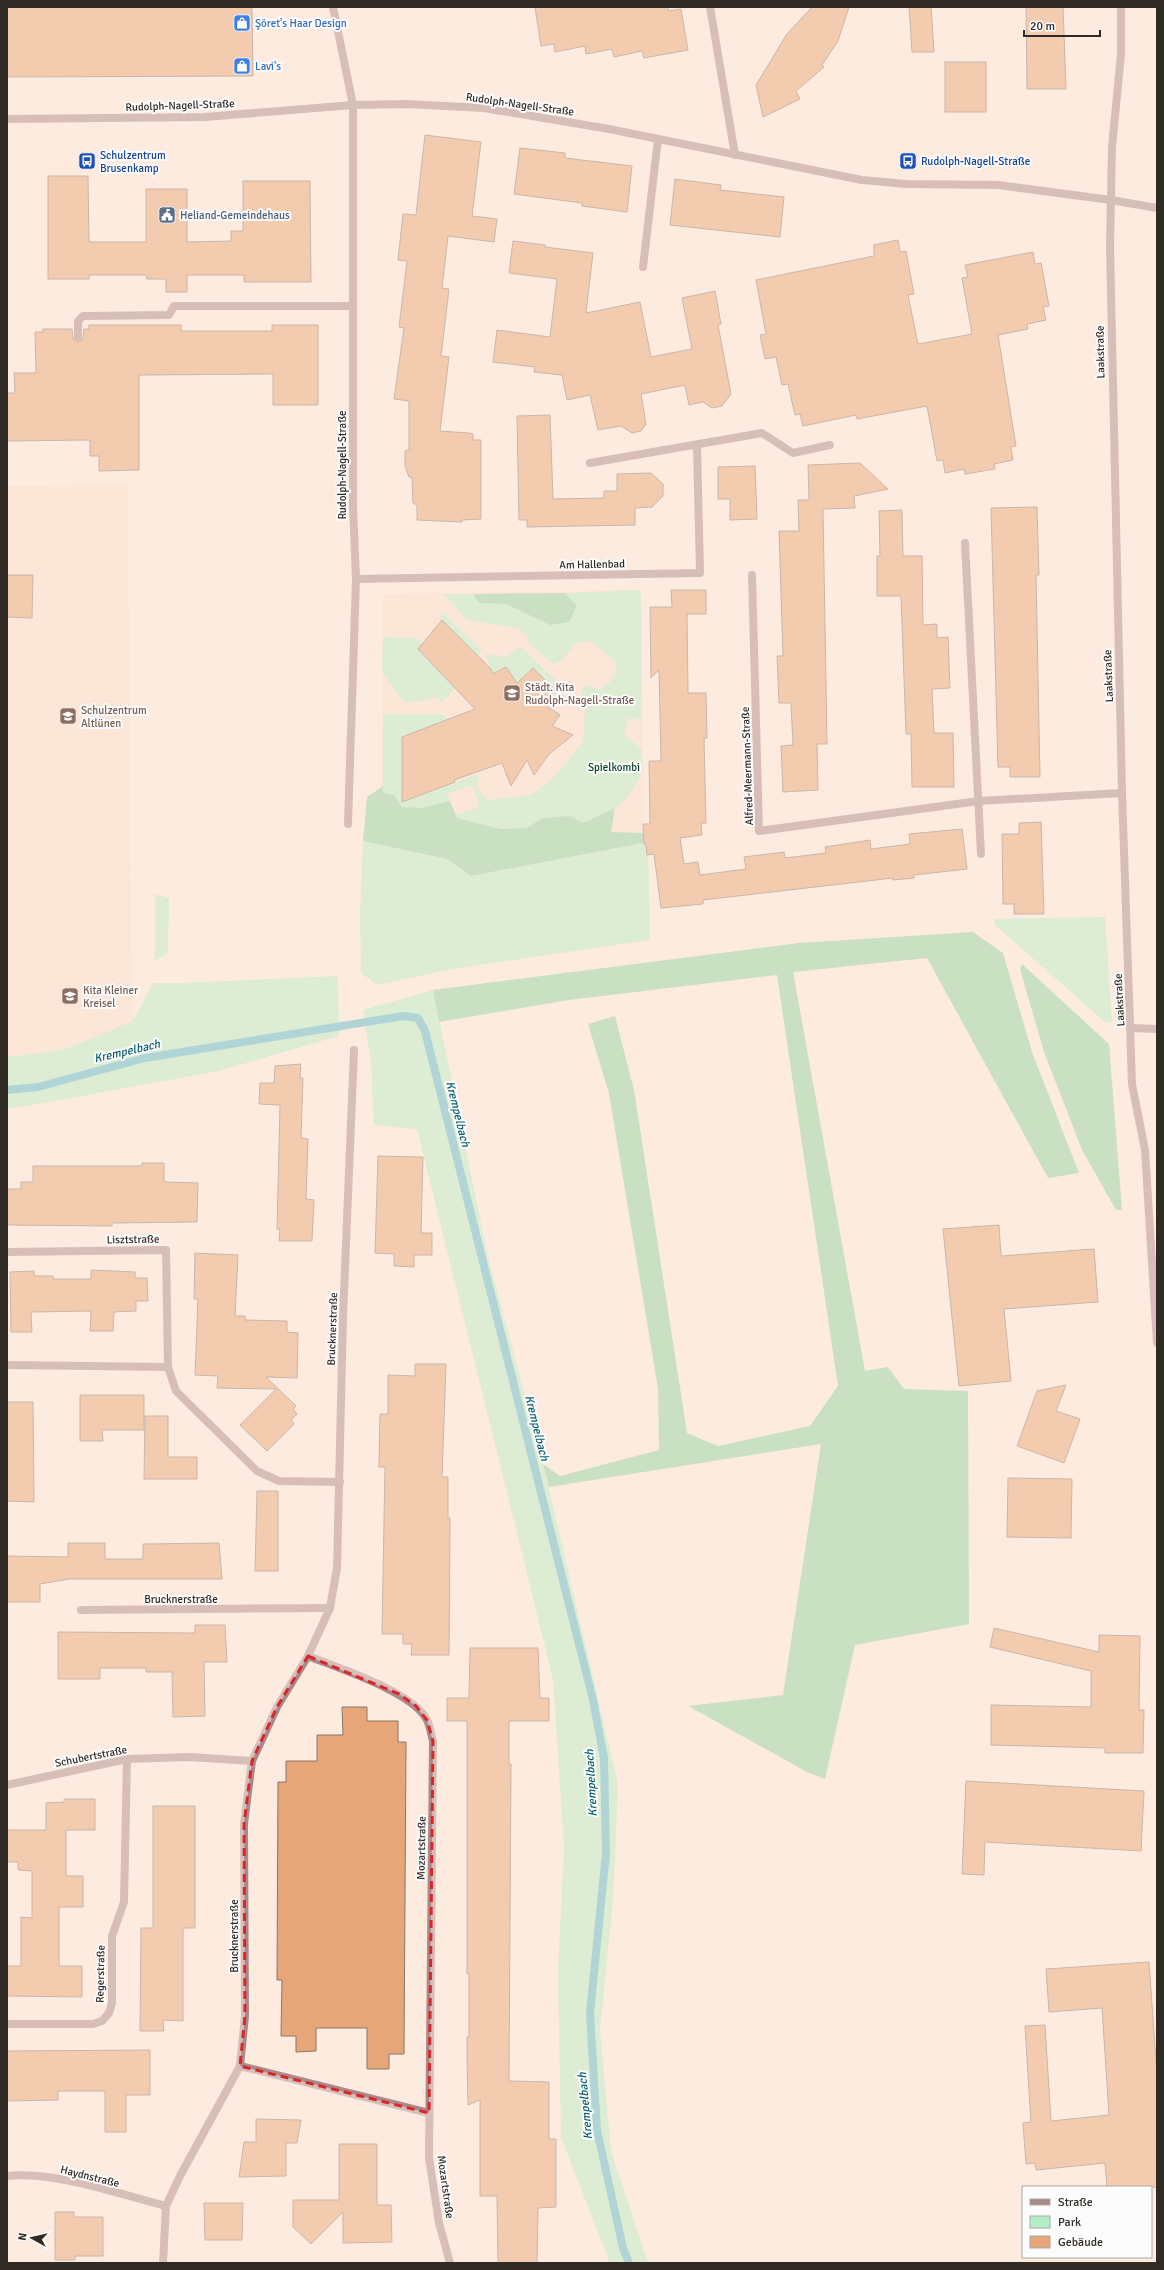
<svg xmlns="http://www.w3.org/2000/svg" width="1164" height="2270" viewBox="0 0 1164 2270" font-family="Signika,sans-serif">
<style>
.built{fill:#f9dfcf}
.green{fill:#b3efc6}
.forest{fill:#8bd2a3}
.lines{fill:none;stroke-linecap:round;stroke-linejoin:round}
.stream{stroke:#54b8cd;stroke-width:8}
.building{fill:#e6a678;stroke:#88776d}
.service{stroke:#ac888a;stroke-width:8}
.minor{stroke:#ac888a;stroke-width:8}
.tertiary{stroke:#ac888a;stroke-width:8}
.marked{fill:none;stroke:#d62828;stroke-width:3;stroke-dasharray:8 5;stroke-linejoin:round}
.labels{text-anchor:middle;stroke-width:4;stroke-linejoin:round;paint-order:stroke}
.shop-label{font-size:11px;fill:#366cbe;stroke:#fcfcfc;text-anchor:start}
.street-label{font-size:11px;fill:#302a25;stroke:#fcfcfc}
.transit-label{font-size:11px;fill:#164399;stroke:#fcfcfc;text-anchor:start}
.service-label{font-size:11px;fill:#4e5e75;stroke:#fcfcfc;text-anchor:start}
.education-label{font-size:11px;fill:#785e54;stroke:#fcfcfc;text-anchor:start}
.park-label{font-size:11px;fill:#063f22;stroke:#fcfcfc}
.water-label{font-size:12px;font-style:italic;fill:#075f6d;stroke:#fcfcfc}
</style>
<rect width="100%" height="100%" fill="#feebdf"/>
<g class="built">
<polygon points="128,485 131,947 133,1021 63,1050 7,1057 7,486"/>
<polygon points="641,590 644,833 382,828 383,594"/>
</g>
<g class="green">
<polygon points="641,590 642,719 628,718 624,735 642,749 641,776 624,802 615,808 583,823 569,816 542,818 527,828 501,829 457,818 456,815 480,806 472,785 447,794 450,801 422,808 402,807 394,795 383,793 383,714 442,714 449,719 402,737 402,802 479,774 477,787 487,800 532,795 555,776 583,742 585,710 581,692 586,685 599,690 610,682 617,670 615,661 590,641 575,643 564,659 553,664 527,641 527,637 518,628 467,620 444,594 473,594 479,603 506,604 524,613 569,622 577,606 565,593"/>
<polygon points="443,613 481,650 478,656 439,617"/>
<polygon points="383,637 420,639 421,645 418,650 455,688 442,702 436,696 423,701 404,702 382,672"/>
<polygon points="520,646 565,689 561,696 553,693 555,690 533,668 517,683 506,667 493,674 485,653 505,658"/>
<polygon points="363,841 447,859 471,876 648,842 650,940 452,969 377,985 361,973 360,914"/>
<polygon points="155,894 169,898 168,952 155,961"/>
<polygon points="1105,917 1112,1022 1105,1022 995,925 995,919"/>
<polygon points="338,976 339,1036 219,1071 27,1106 7,1108 7,1057 63,1050 133,1021 153,983 181,983"/>
<polygon points="433,990 487,1252 543,1464 618,1784 613,1901 600,2030 611,2151 648,2263 610,2263 561,2137 558,1971 564,1847 553,1679 417,1129 374,1125 371,1063 363,1010"/>
</g>
<g class="forest">
<polygon points="565,593 577,606 569,622 550,625 506,604 479,603 473,594"/>
<polygon points="383,786 383,793 394,795 402,807 422,808 450,801 457,818 501,829 527,828 542,818 569,816 583,823 615,808 611,832 644,833 648,842 471,876 447,859 363,841 367,797"/>
<polygon points="973,932 1003,953 1032,1052 1079,1173 1048,1178 927,958 793,972 865,1371 888,1367 904,1389 968,1391 969,1624 855,1645 825,1779 807,1772 688,1706 783,1695 821,1444 549,1487 543,1464 560,1476 659,1450 658,1389 609,1093 588,1024 615,1016 634,1090 687,1433 718,1446 810,1426 838,1386 777,975 569,1000 439,1022 433,990 799,943"/>
<polygon points="1022,964 1109,1044 1122,1210 1116,1210 1082,1150 1044,1052 1020,969"/>
</g>
<g class="lines">
<polyline class="stream" points="7,1090 38,1087 145,1058 403,1016 418,1018 425,1031 593,1700 604,1758 606,1853 590,2013 597,2130 623,2248 629,2263"/>
</g>
<g class="building">
<polygon points="7,7 252,7 253,76 7,77"/>
<polygon points="535,7 668,7 668,11 681,9 688,50 644,58 642,51 614,57 612,49 586,54 585,46 555,52 554,44 541,46"/>
<polygon points="812,7 849,7 838,41 822,65 824,67 796,91 800,99 763,117 756,85 787,34"/>
<polygon points="909,7 931,7 934,52 912,52"/>
<polygon points="1026,7 1063,7 1066,89 1027,89"/>
<rect x="945" y="62" width="41" height="50"/>
<polygon points="425,135 481,142 472,216 497,219 494,242 448,236 442,288 449,289 441,356 449,357 440,431 469,433 473,434 473,440 481,440 481,519 462,520 462,522 417,520 417,505 413,503 412,477 409,477 405,466 405,451 409,449 409,401 394,399 404,328 399,327 407,261 398,260 403,214 416,215"/>
<polygon points="520,148 565,153 565,158 632,166 627,212 582,206 582,203 514,194"/>
<polygon points="48,176 88,176 89,242 146,242 146,189 187,189 187,242 231,241 231,231 243,231 243,181 310,181 311,282 244,282 244,275 187,275 187,292 166,292 166,279 147,279 146,275 89,275 89,279 48,279"/>
<polygon points="675,179 721,185 720,190 784,197 780,237 670,225"/>
<polygon points="898,240 900,252 906,251 914,294 908,295 918,344 972,334 962,278 968,277 965,265 1033,252 1035,264 1041,263 1049,306 1043,307 1046,320 1027,324 1028,329 998,335 1016,446 1011,447 1013,460 994,464 995,469 965,474 964,469 945,473 943,460 937,461 927,406 857,419 856,415 803,426 800,414 795,415 788,384 782,385 776,357 765,359 760,335 766,334 756,280 874,256 874,245"/>
<polygon points="513,241 545,245 545,247 593,253 586,313 640,302 651,357 692,349 682,298 715,291 721,324 718,325 731,394 722,406 712,408 703,402 689,405 685,385 641,394 646,424 641,431 632,433 621,426 598,430 590,395 567,400 562,375 534,372 535,367 493,362 497,330 550,337 557,279 509,273"/>
<polygon points="89,325 181,325 181,331 272,331 272,325 318,325 318,405 273,405 273,374 139,375 139,470 99,471 99,456 90,456 90,440 7,441 7,393 15,393 14,373 36,373 35,332 43,332 43,329 72,329 73,339 78,342 83,339 84,329 89,329"/>
<polygon points="550,415 553,499 604,498 604,491 617,491 617,474 651,473 663,484 663,496 652,507 635,508 635,525 527,527 527,520 519,520 517,416"/>
<polygon points="860,463 888,489 854,496 855,508 823,509 827,744 817,744 818,790 783,792 781,746 793,745 791,703 779,703 777,656 783,656 779,531 799,531 798,500 809,500 808,465"/>
<polygon points="755,466 757,519 730,520 730,499 718,499 718,467"/>
<polygon points="1037,507 1039,575 1036,575 1040,777 1010,777 1010,767 998,767 991,508"/>
<polygon points="902,510 903,556 922,556 923,625 937,624 937,638 948,637 950,688 932,689 934,733 953,733 954,787 912,787 911,734 906,734 901,596 877,596 877,556 880,556 879,511"/>
<polygon points="7,575 33,575 32,618 7,617"/>
<polygon points="671,590 706,590 706,614 687,614 688,693 706,693 707,738 704,738 706,823 701,823 702,835 680,838 684,864 698,862 700,875 746,869 744,857 784,852 785,858 826,853 825,847 870,840 871,849 910,844 909,834 962,829 967,869 914,875 914,878 893,880 893,878 703,900 703,904 661,908 654,854 647,855 646,844 644,844 643,824 650,824 649,761 661,761 659,670 651,678 650,607 672,607"/>
<polygon points="442,620 491,669 493,674 506,667 517,683 533,668 555,690 545,705 560,715 552,726 573,735 549,754 534,775 527,760 511,786 502,763 454,780 455,782 402,802 402,737 475,709 418,649"/>
<polygon points="1041,822 1044,914 1014,914 1014,904 1003,904 1002,834 1019,834 1019,823"/>
<polygon points="301,1064 300,1078 303,1078 301,1138 308,1139 306,1199 314,1200 312,1241 279,1241 280,1229 277,1229 280,1105 259,1104 260,1083 274,1083 275,1066"/>
<polygon points="378,1156 423,1157 421,1233 432,1233 432,1255 414,1255 414,1267 394,1266 394,1254 375,1253"/>
<polygon points="142,1163 164,1163 164,1181 166,1182 198,1183 197,1222 112,1223 112,1226 7,1225 7,1189 21,1189 21,1182 33,1182 33,1166 142,1166"/>
<polygon points="999,1225 1001,1256 1094,1249 1098,1302 1004,1309 1011,1381 959,1386 943,1229"/>
<polygon points="195,1253 238,1255 235,1316 245,1316 245,1320 287,1321 287,1332 298,1333 297,1378 266,1377 296,1406 293,1409 297,1414 291,1420 294,1424 267,1451 240,1425 276,1389 217,1388 218,1376 195,1375 198,1299 194,1299"/>
<polygon points="91,1270 135,1272 135,1278 147,1278 148,1301 136,1301 136,1311 114,1312 113,1331 90,1331 91,1311 31,1312 32,1332 11,1332 10,1272 34,1271 34,1276 53,1276 53,1279 91,1279"/>
<polygon points="415,1364 446,1364 442,1477 448,1477 448,1518 450,1518 449,1655 411,1655 412,1644 403,1644 403,1634 382,1634 385,1467 379,1467 380,1414 388,1414 388,1375 415,1376"/>
<polygon points="1066,1385 1056,1411 1080,1419 1064,1463 1017,1446 1037,1391"/>
<polygon points="80,1395 144,1395 144,1430 102,1430 103,1441 80,1441"/>
<polygon points="7,1402 33,1402 34,1502 7,1501"/>
<polygon points="145,1416 168,1416 168,1457 197,1457 197,1479 144,1479"/>
<polygon points="1008,1478 1072,1479 1071,1538 1007,1537"/>
<polygon points="257,1491 278,1491 278,1571 255,1571"/>
<polygon points="68,1543 105,1543 105,1559 143,1559 143,1544 219,1543 222,1579 69,1579 40,1584 40,1602 7,1602 7,1556 68,1557"/>
<polygon points="195,1625 225,1625 227,1662 204,1662 205,1716 173,1717 172,1672 146,1672 146,1668 100,1668 100,1679 58,1679 58,1632 195,1633"/>
<polygon points="994,1628 1099,1652 1099,1635 1140,1636 1139,1710 1144,1710 1143,1753 1105,1753 1105,1748 991,1745 991,1705 1091,1707 1091,1671 990,1647"/>
<polygon points="470,1648 538,1648 540,1698 549,1698 549,1721 509,1721 509,1764 511,1764 509,2081 549,2082 549,2139 556,2139 556,2207 538,2208 537,2263 498,2263 497,2196 480,2196 480,2100 468,2105 467,2056 467,2037 469,2037 469,1973 467,1974 467,1721 447,1721 447,1698 469,1698"/>
<polygon points="342,1707 367,1707 367,1721 398,1721 398,1742 406,1742 404,2054 389,2054 389,2069 367,2069 367,2028 316,2028 316,2051 296,2052 296,2036 281,2036 282,1980 277,1980 278,1782 286,1782 286,1761 317,1761 317,1735 343,1735"/>
<polygon points="966,1781 1144,1791 1141,1851 985,1842 984,1875 962,1874"/>
<polygon points="64,1799 95,1799 95,1830 66,1830 66,1876 83,1876 83,1907 59,1907 59,1966 82,1966 82,1997 7,1996 7,1966 21,1966 21,1917 32,1918 32,1871 18,1870 18,1862 7,1862 7,1830 46,1830 46,1803 64,1802"/>
<polygon points="153,1806 195,1806 195,1928 183,1928 183,2021 163,2020 164,2031 140,2031 141,1928 153,1928"/>
<polygon points="1149,1962 1157,2075 1157,2187 1107,2187 1105,2163 1036,2170 1035,2163 1026,2164 1023,2123 1031,2122 1025,2026 1045,2025 1051,2121 1109,2115 1102,2008 1049,2012 1046,1969"/>
<polygon points="150,2050 150,2095 126,2095 126,2132 105,2132 105,2091 58,2091 58,2100 7,2101 7,2051"/>
<polygon points="256,2119 301,2120 297,2143 286,2143 286,2176 239,2177 244,2142 256,2142"/>
<polygon points="339,2144 377,2144 377,2205 391,2205 392,2242 343,2243 343,2212 311,2244 293,2227 293,2200 339,2200"/>
<polygon points="204,2203 243,2203 242,2240 205,2240"/>
<polygon points="55,2212 74,2212 74,2217 103,2217 103,2256 75,2256 75,2260 55,2260"/>
</g>
<g class="lines">
<g class="service">
<polyline points="1111,200 1157,208"/>
<polyline points="78,337 78,321 83,316 169,315 174,306 353,306"/>
</g>
<g class="minor">
<polyline points="333,7 353,105 353,506 356,579 348,824"/>
<polyline points="710,7 735,155"/>
<polyline points="7,119 205,117 353,105 407,104 484,108 609,129 862,180 906,184 998,185 1111,200"/>
<polyline points="643,267 658,139"/>
<polyline points="590,463 762,433 793,453 830,445"/>
<polyline points="965,543 981,854"/>
<polyline points="752,575 759,831 979,801 1122,793"/>
<polyline points="356,579 700,573 697,445"/>
<polyline points="1131,1028 1157,1029"/>
<polyline points="7,1252 166,1250 168,1367"/>
<polyline points="7,1365 168,1367 176,1391 257,1471 279,1481 340,1482"/>
<polyline points="81,1610 330,1608"/>
<path d="M 308,1656 C 338,1668 413,1692 427,1720 C 430,1726 431,1734 433,1741 L 429,2158 L 439,2223 L 450,2263"/>
<polyline points="7,1785 127,1759 190,1757 252,1761"/>
<polyline points="7,2024 93,2024 102,2021 109,2013 112,2003 112,1936 124,1902 127,1759"/>
<polyline points="240,2066 429,2113"/>
<path d="M 7,2176 C 56,2171 118,2194 166,2206"/>
<polyline points="163,2263 166,2206 180,2176 240,2066 245,2016 244,1824 252,1761 277,1707 308,1656 330,1608 337,1568 343,1317 354,1050"/>
</g>
<polyline class="tertiary" points="1121,7 1121,54 1112,147 1110,247 1122,793 1132,1084 1145,1150 1157,1343"/>
</g>
<path d="M0 0H1164V2270H0ZM 308,1656 L 399,1694 L 416,1706 L 427,1720 L 433,1741 L 429,2113 L 240,2066 L 245,2016 L 244,1824 L 252,1761 L 277,1707 Z" fill="#feebdf" fill-opacity=".55" fill-rule="evenodd"/>
<path class="marked" d="M 308,1656 L 399,1694 L 416,1706 L 427,1720 L 433,1741 L 429,2113 L 240,2066 L 245,2016 L 244,1824 L 252,1761 L 277,1707 Z"/>
<defs>
<symbol id="shop-square" viewBox="-11 -11 22 22"><rect x="-9" y="-9" width="18" height="18" rx="4" fill="#3f7fe0" stroke="#fcfcfc"/><path d="M-5-2.5h2.3a2.7 3.5 0 0 1 5.4 0H5L5.5 6h-11ZM-1.5-2.5h3a1.5 2.3 0 0 0-3 0Z" fill="#fff"/></symbol>
<symbol id="bus-square" viewBox="-11 -11 22 22"><rect x="-9" y="-9" width="18" height="18" rx="4" fill="#1a4fb4" stroke="#fcfcfc"/><path d="M-5-6H5V4H4V6H2V4H-2V6H-4V4H-5ZM-3.5-4V0h7V-4ZM-3.5 1.2v1.5H-2V1.2ZM2 1.2v1.5H3.5V1.2Z" fill="#fff"/></symbol>
<symbol id="civic-square" viewBox="-11 -11 22 22"><rect x="-9" y="-9" width="18" height="18" rx="4" fill="#5c6f8a" stroke="#fcfcfc"/><path d="M-.6-6.5H3V-4.5H.6V-3L4-1V1h2V6H-6V1h2V-1L-.6-3ZM-1.2 2.5V6h2.4V2.5Z" fill="#fff"/></symbol>
<symbol id="school-square" viewBox="-11 -11 22 22"><rect x="-9" y="-9" width="18" height="18" rx="4" fill="#8d6e63" stroke="#fcfcfc"/><path d="M0-5L7-2L0 1L-7-2ZM-4 1L0 2.5L4 1V4Q0 6-4 4Z" fill="#fff"/></symbol>
</defs>
<g fill-rule="evenodd">
<use href="#shop-square" x="232" y="13" width="20" height="20"/>
<use href="#shop-square" x="232" y="56" width="20" height="20"/>
<use href="#bus-square" x="77" y="151" width="20" height="20"/>
<use href="#bus-square" x="898" y="151" width="20" height="20"/>
<use href="#civic-square" x="157" y="205" width="20" height="20"/>
<use href="#school-square" x="502" y="683" width="20" height="20"/>
<use href="#school-square" x="58" y="706" width="20" height="20"/>
<use href="#school-square" x="60" y="986" width="20" height="20"/>
</g>
<g class="labels">
<g class="shop-label">
<text x="255" y="27">Şöret's Haar Design</text>
<text x="255" y="70">Lavi's</text>
</g>
<g class="street-label">
<text transform="translate(520 104) rotate(8)" y="4">Rudolph-Nagell-Straße</text>
<text transform="translate(180 105) rotate(-2)" y="4">Rudolph-Nagell-Straße</text>
<text transform="translate(1100 352) rotate(-91)" y="4">Laakstraße</text>
<text transform="translate(342 465) rotate(-90)" y="4">Rudolph-Nagell-Straße</text>
<text transform="translate(592 564) rotate(-1)" y="4">Am Hallenbad</text>
<text transform="translate(1108 676) rotate(-92)" y="4">Laakstraße</text>
<text transform="translate(747 766) rotate(-92)" y="4">Alfred-Meermann-Straße</text>
<text transform="translate(1119 1000) rotate(-93)" y="4">Laakstraße</text>
<text transform="translate(133 1239) rotate(-1)" y="4">Lisztstraße</text>
<text transform="translate(332 1329) rotate(-88)" y="4">Brucknerstraße</text>
<text x="181" y="1603">Brucknerstraße</text>
<text transform="translate(91 1756) rotate(-11)" y="4">Schubertstraße</text>
<text transform="translate(421 1848) rotate(-89)" y="4">Mozartstraße</text>
<text transform="translate(234 1936) rotate(-90)" y="4">Brucknerstraße</text>
<text transform="translate(100 1974) rotate(-89)" y="4">Regerstraße</text>
<text transform="translate(90 2176) rotate(14)" y="4">Haydnstraße</text>
<text transform="translate(446 2187) rotate(82)" y="4">Mozartstraße</text>
</g>
<g class="transit-label">
<text x="100" y="159">Schulzentrum<tspan x="100" dy="13">Brusenkamp</tspan></text>
<text x="921" y="165">Rudolph-Nagell-Straße</text>
</g>
<g class="service-label">
<text x="180" y="219">Heliand-Gemeindehaus</text>
</g>
<g class="education-label">
<text x="525" y="691">Städt. Kita<tspan x="525" dy="13">Rudolph-Nagell-Straße</tspan></text>
<text x="81" y="714">Schulzentrum<tspan x="81" dy="13">Altlünen</tspan></text>
<text x="83" y="994">Kita Kleiner<tspan x="83" dy="13">Kreisel</tspan></text>
</g>
<g class="park-label">
<text x="614" y="771">Spielkombi</text>
</g>
<g class="water-label">
<text transform="translate(127 1051) rotate(-13)" y="4">Krempelbach</text>
<text transform="translate(458 1114) rotate(76)" y="4">Krempelbach</text>
<text transform="translate(537 1428) rotate(76)" y="4">Krempelbach</text>
<text transform="translate(591 1783) rotate(-93)" y="4">Krempelbach</text>
<text transform="translate(585 2106) rotate(-95)" y="4">Krempelbach</text>
</g>
</g>
<rect width="1164" height="2270" fill="none" stroke="#302a25" stroke-width="16"/>
<rect x="1022" y="2186" width="130" height="72" fill="#fcfcfc" stroke="#aaa8a6"/>
<rect x="1030" y="2199" width="20" height="6" fill="#ac888a" stroke="#aaa8a6"/>
<text x="1058" y="2206" font-size="12" fill="#302a25">Straße</text>
<rect x="1030" y="2216" width="20" height="12" fill="#b3efc6" stroke="#aaa8a6"/>
<text x="1058" y="2226" font-size="12" fill="#302a25">Park</text>
<rect x="1030" y="2236" width="20" height="12" fill="#e6a678" stroke="#aaa8a6"/>
<text x="1058" y="2246" font-size="12" fill="#302a25">Gebäude</text>
<g transform="translate(32 2238) rotate(278)" stroke="#fcfcfc" stroke-width="3" paint-order="stroke">
<path d="M0-3L7 15L0 10L-7 15Z" fill="#302a25"/>
<text y="-6" font-size="11" font-weight="bold" text-anchor="middle" fill="#302a25">N</text>
</g>
<path d="M1024 30v6h76v-6" fill="none" stroke="#302a25" stroke-width="2"/>
<text x="1030" y="30" font-size="12" fill="#302a25" stroke="#fcfcfc" stroke-width="3" paint-order="stroke">20 m</text>
</svg>
